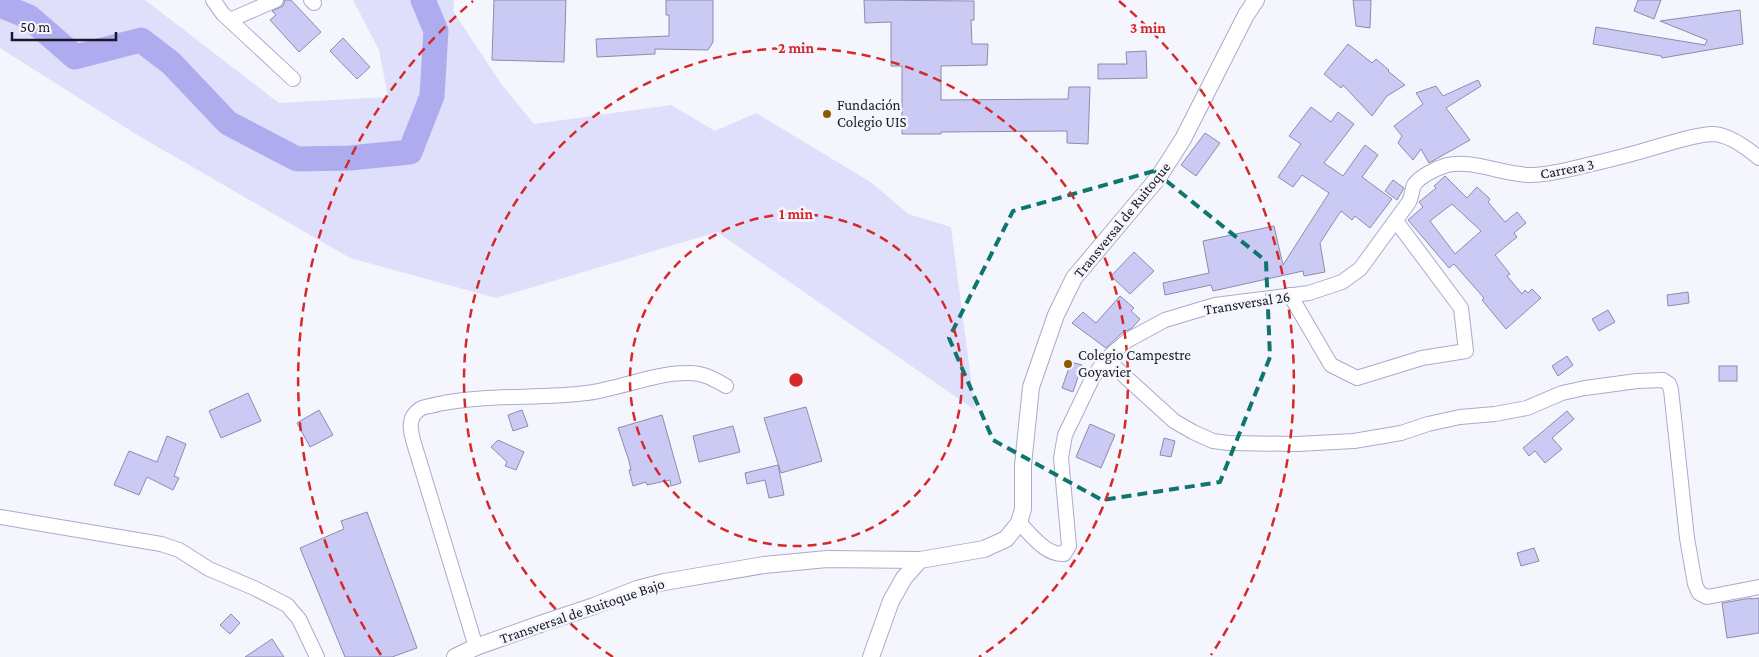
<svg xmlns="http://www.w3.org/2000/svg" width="1759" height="657" viewBox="0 0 1759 657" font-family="'Crimson Pro',serif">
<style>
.green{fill:#dfdffb}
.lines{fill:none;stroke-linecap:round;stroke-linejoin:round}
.river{stroke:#aeabef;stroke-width:25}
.building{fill:#cacaf4;stroke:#8c8cad;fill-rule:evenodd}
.minor-casing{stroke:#abaacd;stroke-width:16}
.tertiary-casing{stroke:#abaacd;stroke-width:18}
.minor{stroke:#fff;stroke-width:14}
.tertiary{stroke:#fff;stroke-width:16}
.marked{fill:none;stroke:#0f766e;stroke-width:4;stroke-dasharray:10 6;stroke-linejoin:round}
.ring{fill:none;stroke:#d62828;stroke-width:2.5;stroke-dasharray:9 6}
.poi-dot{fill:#895900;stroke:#f5f5fd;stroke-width:2}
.labels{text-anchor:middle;stroke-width:5;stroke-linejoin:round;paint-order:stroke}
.poi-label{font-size:15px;fill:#191925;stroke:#f5f5fd;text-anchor:start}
.street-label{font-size:15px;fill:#191925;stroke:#f5f5fd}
.centre{fill:#d62828;stroke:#f5f5fd;stroke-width:2.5}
.ring-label{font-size:15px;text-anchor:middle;font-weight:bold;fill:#d62828;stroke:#f5f5fd;stroke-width:5;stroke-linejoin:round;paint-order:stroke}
</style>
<rect width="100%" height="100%" fill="#f5f5fd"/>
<polygon class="green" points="0,0 145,0 279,103 388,97 379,50 353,0 454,0 453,11 502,85 534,124 671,105 715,131 756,113 872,183 908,214 951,227 975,410 717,232 496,298 350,258 139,136 0,48"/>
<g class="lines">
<polyline class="river" points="0,5 29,17 75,57 141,40 171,63 228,123 297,159 350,158 410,152 432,96 436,31 423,0"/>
</g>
<g class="building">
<polygon points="285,0 291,0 321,32 299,52 270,20 276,15 272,11 283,6"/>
<polygon points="494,0 566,0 564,62 492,60"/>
<polygon points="666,0 713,0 713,42 708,50 655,49 655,54 597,57 596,39 669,36 669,15 666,15"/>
<polygon points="864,0 974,1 974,20 971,20 972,44 988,44 987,65 941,66 941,100 1068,99 1069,87 1090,87 1088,144 1067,143 1067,131 941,132 941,134 902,134 902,66 891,66 891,22 865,23"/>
<polygon points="1353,0 1371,0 1370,28 1356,26"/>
<polygon points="1638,0 1661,0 1654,19 1634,11"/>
<polygon points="1740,10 1743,44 1662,58 1661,56 1593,44 1596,27 1705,45 1707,40 1660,21"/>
<polygon points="343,38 370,67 357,79 330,51"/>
<polygon points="1348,44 1372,63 1376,59 1389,70 1388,71 1405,85 1387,96 1372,116 1343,85 1341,88 1324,74"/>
<polygon points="1146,51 1147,78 1098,79 1098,64 1127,64 1126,52"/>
<polygon points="1478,80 1481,86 1446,108 1470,140 1429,163 1421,149 1413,160 1398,143 1402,136 1394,126 1423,104 1416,93 1436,86 1443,96"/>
<polygon points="1311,107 1331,122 1338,112 1354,124 1324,163 1343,176 1365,145 1378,155 1362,177 1392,199 1370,228 1355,216 1352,220 1341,211 1320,243 1325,272 1304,276 1303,271 1213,291 1211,285 1165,295 1163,283 1209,273 1203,241 1274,226 1283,265 1329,193 1302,175 1293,187 1278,177 1301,144 1289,136"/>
<polygon points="1205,133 1220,143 1196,176 1181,165"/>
<path d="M 1445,176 L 1467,198 L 1477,187 L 1490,199 L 1488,202 L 1505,222 L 1517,212 L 1526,223 L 1514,233 L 1517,237 L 1495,255 L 1510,274 L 1507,276 L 1522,294 L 1525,290 L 1528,293 L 1532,289 L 1541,298 L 1506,329 L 1482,300 L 1484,298 L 1454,264 L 1449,268 L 1408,220 L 1423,207 L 1419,202 L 1436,188 L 1434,186 ZM 1452,204 L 1481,231 L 1455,254 L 1430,221 Z"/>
<polygon points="1393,180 1404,188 1397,200 1385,191"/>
<polygon points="1134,252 1154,271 1130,294 1111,276"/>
<polygon points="1688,292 1689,303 1668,306 1667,295"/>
<polygon points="1120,296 1134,308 1131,311 1140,319 1132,328 1126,331 1125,330 1106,348 1072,323 1083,312 1096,323"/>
<polygon points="1608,310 1615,322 1599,331 1592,319"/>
<polygon points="1567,356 1573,365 1558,376 1552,366"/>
<polygon points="1071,362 1082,365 1073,392 1062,388"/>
<rect x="1719" y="366" width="18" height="15"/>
<polygon points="248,393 261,421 221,438 209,411"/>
<polygon points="806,407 822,461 781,473 764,418"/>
<polygon points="319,410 333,435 310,447 297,423"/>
<polygon points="522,410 528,426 513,431 508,415"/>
<polygon points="1567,411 1574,419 1552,438 1562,449 1545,463 1535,451 1529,456 1523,448"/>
<polygon points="662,415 681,483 671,486 670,480 647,485 646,482 633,486 629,470 631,470 629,461 618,428"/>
<polygon points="1090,424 1115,435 1101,468 1076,457"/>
<polygon points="733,426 740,452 699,462 693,436"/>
<polygon points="167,436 186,444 174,476 179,478 173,490 147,477 139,495 114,485 129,451 157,462"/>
<polygon points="1164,438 1175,441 1171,457 1160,455"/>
<polygon points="498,440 524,452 516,470 505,466 507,462 491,447"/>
<polygon points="778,465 784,495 769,498 765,480 747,484 745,473"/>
<polygon points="367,512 417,648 392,657 345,657 300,548 344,529 341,521"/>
<polygon points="1534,548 1539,561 1521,566 1517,553"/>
<polygon points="1751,598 1751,599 1759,598 1759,633 1727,638 1722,603"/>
<polygon points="231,614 240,623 230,634 220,625"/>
<polygon points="272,639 284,657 245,657"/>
</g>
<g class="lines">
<defs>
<g id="minor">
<polyline points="213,0 223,14 293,79"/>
<polyline points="311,0 314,3"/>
<polyline points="230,20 276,0"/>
<polyline points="1290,295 1331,365 1357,378 1422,358 1466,351 1461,308 1396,221"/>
<polyline points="1106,359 1174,421 1193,432 1213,441 1228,443 1297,444 1354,441 1401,433 1428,424 1460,417 1495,414 1527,408 1562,393 1585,388 1637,381 1663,380 1669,384 1671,390 1687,538 1695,584 1699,593 1707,597 1759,587"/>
<polyline points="0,517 161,544 179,550 209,569 254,588 287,605 299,619 317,657"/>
<path d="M 1019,523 C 1032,535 1045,555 1064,554 L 1069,546 L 1061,458 L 1065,435 L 1092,379 L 1106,359 L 1128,340 L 1165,320 L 1215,305 L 1309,293 L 1342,282 L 1360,269 L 1409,202 C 1412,196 1412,189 1414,185 C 1420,176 1437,168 1447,165 C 1472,159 1504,175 1530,175 C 1546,175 1563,171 1579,167 C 1605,161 1630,155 1656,147 C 1674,142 1693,135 1712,134 C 1728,134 1747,148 1759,158"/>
<path d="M 476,647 L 413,440 C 410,428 408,417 420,409 C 424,406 433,406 438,404 C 487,394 538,399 587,393 C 620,389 653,373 687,373 C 702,372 714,379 726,386"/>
</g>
<g id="tertiary">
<polyline points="455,657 476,647 546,622 594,606 637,589 664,582 764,565 827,559 920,560 984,549 1006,539 1019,523 1023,509 1023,465 1031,387 1056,315 1074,278 1158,178 1183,139 1246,15 1256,0"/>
<polyline points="871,657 891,601 904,578 920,560"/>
</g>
</defs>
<use href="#minor" class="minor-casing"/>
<use href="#tertiary" class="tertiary-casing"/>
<use href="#minor" class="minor"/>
<use href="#tertiary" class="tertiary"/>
</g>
<path class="marked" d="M 1154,171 L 1266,261 L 1270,357 L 1220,482 L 1102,500 L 993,440 L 949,338 L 1013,211 Z"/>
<g class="ring">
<circle cx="796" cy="380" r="166"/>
<path d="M613 657A332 332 0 1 1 979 657"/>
<path d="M381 655A498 498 0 0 1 473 1M1119 1A498 498 0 0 1 1211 655"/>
</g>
<g class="poi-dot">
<circle cx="827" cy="114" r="5"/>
<circle cx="1068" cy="364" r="5"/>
</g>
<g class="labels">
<g class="poi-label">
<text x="837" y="110">Fundación<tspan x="837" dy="17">Colegio UIS</tspan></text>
<text x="1078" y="360">Colegio Campestre<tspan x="1078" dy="17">Goyavier</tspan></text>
</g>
<g class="street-label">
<text transform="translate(1567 169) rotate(-11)" y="5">Carrera 3</text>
<text transform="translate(1122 220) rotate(-51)" y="5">Transversal de Ruitoque</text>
<text transform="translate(1247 303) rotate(-9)" y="5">Transversal 26</text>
<text transform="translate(582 611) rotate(-19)" y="5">Transversal de Ruitoque Bajo</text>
</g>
</g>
<circle cx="796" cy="380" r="8" class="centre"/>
<g class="ring-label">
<text x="1148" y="33">3 min</text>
<text x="796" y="53">2 min</text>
<text x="796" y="219">1 min</text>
</g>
<path d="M12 32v8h104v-8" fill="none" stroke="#191925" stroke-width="2.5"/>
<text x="20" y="32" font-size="15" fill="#191925" stroke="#f5f5fd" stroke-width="4" paint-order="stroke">50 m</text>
</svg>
